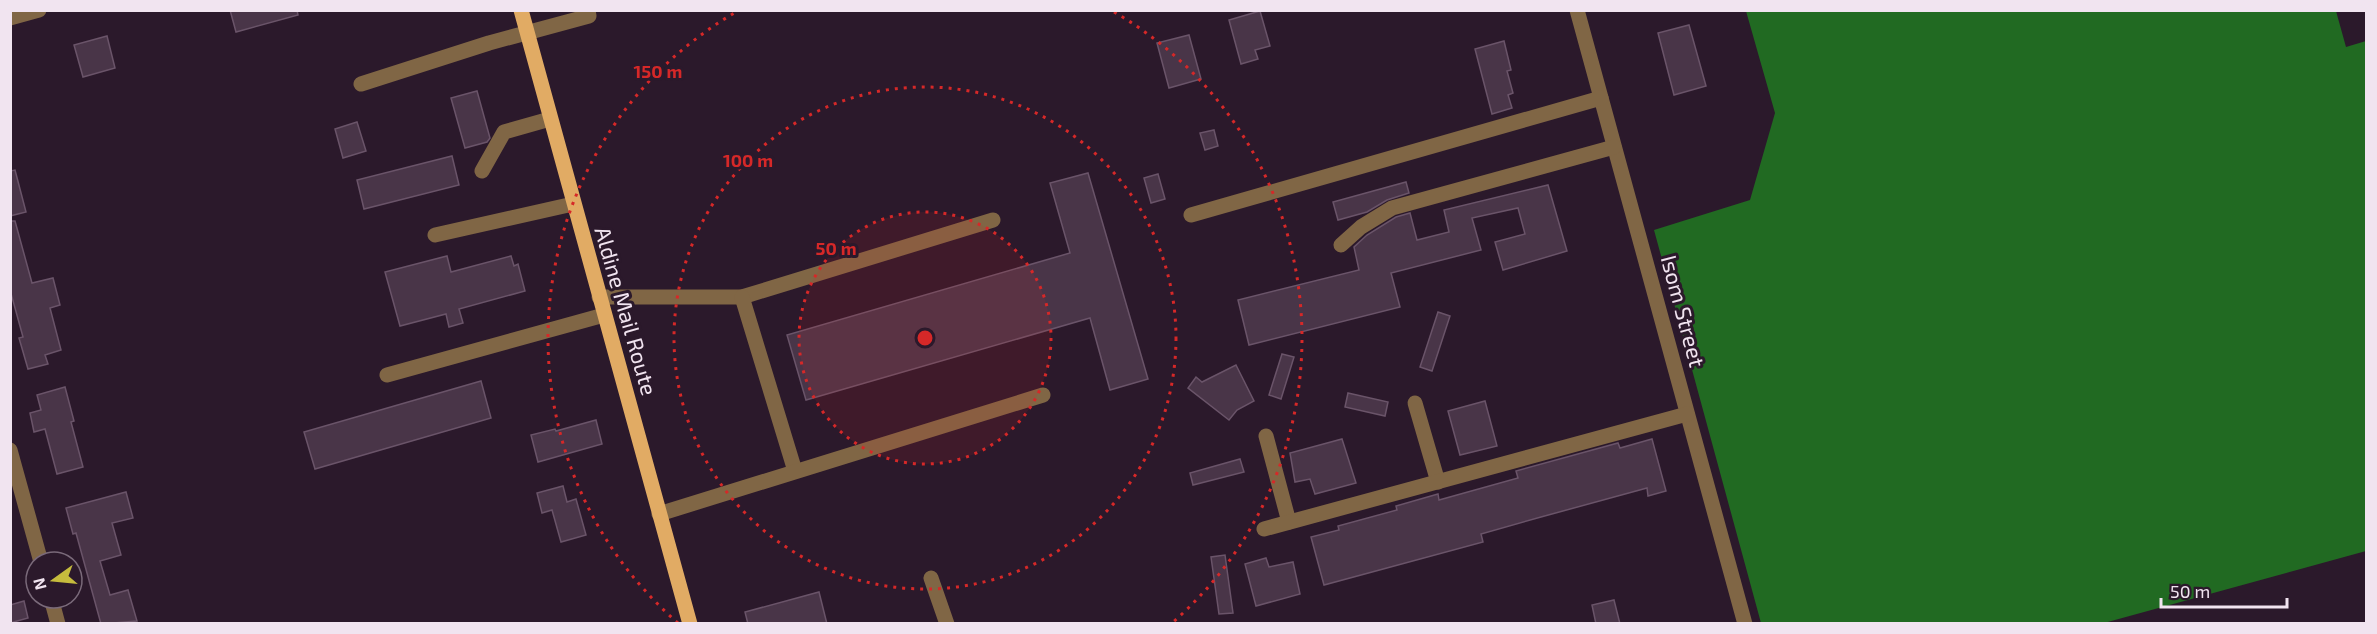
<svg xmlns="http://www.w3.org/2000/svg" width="2377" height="634" viewBox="0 0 2377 634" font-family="'Exo 2',sans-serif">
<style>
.forest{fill:#216a22}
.building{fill:#493548;stroke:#6a5469;stroke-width:1.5}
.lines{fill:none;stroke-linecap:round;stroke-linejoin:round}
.minor{stroke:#806645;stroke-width:15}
.major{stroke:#e1ab64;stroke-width:15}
.ring{fill:none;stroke:#d62828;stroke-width:3;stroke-dasharray:3 6}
.labels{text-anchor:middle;stroke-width:6;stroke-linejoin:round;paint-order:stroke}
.street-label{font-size:22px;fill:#f1e4f0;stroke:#2b192b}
.centre{fill:#d62828;stroke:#2b192b;stroke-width:3}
.ring-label{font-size:18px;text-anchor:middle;font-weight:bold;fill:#d62828;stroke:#2b192b;stroke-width:6;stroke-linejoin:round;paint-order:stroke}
</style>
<rect width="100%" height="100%" fill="#2b192b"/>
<polygon class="forest" points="1746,11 2336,11 2346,47 2366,41 2366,551 2104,623 1761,623 1654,230 1750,200 1775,113"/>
<g class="building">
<polygon points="230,10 297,10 298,15 236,32"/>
<polygon points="1260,11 1270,46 1255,50 1258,59 1241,64 1229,20"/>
<polygon points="1689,25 1706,86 1674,95 1658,33"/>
<polygon points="1189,35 1201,79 1169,88 1157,43"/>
<polygon points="107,36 115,68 83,77 74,45"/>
<polygon points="1504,41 1511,70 1507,71 1513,93 1508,95 1512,108 1492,114 1475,49"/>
<polygon points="477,91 490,138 487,142 465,148 451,98"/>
<polygon points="357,122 366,151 343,158 335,129"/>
<polygon points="1214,130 1218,146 1205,150 1200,133"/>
<polygon points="452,156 459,185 364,209 357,180"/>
<polygon points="15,170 26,212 10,216 10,171"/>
<polygon points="1088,173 1148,379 1110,390 1090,318 806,400 787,335 1070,253 1050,183"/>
<polygon points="1158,174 1165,199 1151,203 1144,178"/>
<polygon points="1406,182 1409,193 1387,200 1367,212 1338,220 1333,202"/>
<polygon points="1548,185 1567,251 1503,270 1495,242 1525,234 1518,208 1472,218 1481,250 1391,273 1400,307 1249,345 1238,300 1359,270 1354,247 1367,235 1396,217 1410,213 1417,240 1449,232 1444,210"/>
<polygon points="10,221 15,221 32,283 53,278 60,305 50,308 61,350 45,355 48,364 28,369 19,338 23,337 10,290"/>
<polygon points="447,256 451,272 511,256 514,266 518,264 525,291 459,309 463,323 449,327 446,314 400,326 385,272"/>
<polygon points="1438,312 1450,316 1432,371 1420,367"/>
<polygon points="1282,354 1294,357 1281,399 1269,395"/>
<polygon points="1236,365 1254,401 1237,410 1229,420 1188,388 1196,377 1202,382"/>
<polygon points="481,381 491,418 315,469 304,432"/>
<polygon points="65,387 74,421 71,422 83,467 57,474 45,429 34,432 30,413 41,410 37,395"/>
<polygon points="1348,393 1388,402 1385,416 1345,407"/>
<polygon points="1485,401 1497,446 1460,455 1448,411"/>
<polygon points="596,420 602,444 538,462 531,435 555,429 556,431"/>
<polygon points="1342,439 1356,483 1315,494 1310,479 1295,482 1290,453"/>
<polygon points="1652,439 1666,491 1648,496 1647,488 1541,517 1481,534 1483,542 1324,585 1311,537 1339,530 1338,526 1397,510 1396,506 1438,494 1439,500 1518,478 1516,471 1618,443 1620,448"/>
<polygon points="1240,459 1244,472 1193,485 1190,473"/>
<polygon points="563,486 567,502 576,499 586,535 561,542 552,510 542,513 537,493"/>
<polygon points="126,492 133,518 112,523 121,555 100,561 110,595 128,590 137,621 101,624 76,533 73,534 66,508"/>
<polygon points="1225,555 1233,613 1219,614 1211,557"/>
<polygon points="1266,558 1269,567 1293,562 1300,594 1256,606 1245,564"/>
<polygon points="819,592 827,624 748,624 745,612"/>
<polygon points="1614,600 1620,624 1596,624 1592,605"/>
<polygon points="24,601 28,618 10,623 10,605"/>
</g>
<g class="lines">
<g class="minor">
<polyline points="1577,10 1745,624"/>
<polyline points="10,18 39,10"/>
<polyline points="361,84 489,43 589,16 588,10"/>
<polyline points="482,171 504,132 550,119"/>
<polyline points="1191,215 1601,98"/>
<polyline points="435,235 573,204"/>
<polyline points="1341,245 1361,227 1392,208 1614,147"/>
<polyline points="599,297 742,297 993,220"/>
<polyline points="742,297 795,471"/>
<polyline points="387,375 604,315"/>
<polyline points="1415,403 1438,482"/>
<polyline points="1266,436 1289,522"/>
<polyline points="10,450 41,562"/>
<polyline points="659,514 1043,395"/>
<polyline points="1264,529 1687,414"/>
<polyline points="931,578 947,624"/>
<polyline points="51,598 58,624"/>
</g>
<polyline class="major" points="521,10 690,624"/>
</g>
<circle cx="925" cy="338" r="126" fill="#d62828" fill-opacity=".12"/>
<g class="ring">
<circle cx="925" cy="338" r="126"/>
<circle cx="925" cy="338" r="251"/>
<path d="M678 623A377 377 0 0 1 736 12M1114 12A377 377 0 0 1 1172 623"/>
</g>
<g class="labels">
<g class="street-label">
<text transform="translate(626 311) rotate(74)" y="8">Aldine Mail Route</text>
<text transform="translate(1683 311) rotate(75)" y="8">Isom Street</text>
</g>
</g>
<circle cx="925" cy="338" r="9" class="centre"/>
<g class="ring-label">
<text x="658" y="78">150 m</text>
<text x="748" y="167">100 m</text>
<text x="836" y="255">50 m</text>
</g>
<rect width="2377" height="634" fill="none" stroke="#f1e4f0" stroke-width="24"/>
<g transform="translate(54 580) rotate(255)"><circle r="28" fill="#2b192b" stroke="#7a6a7a" stroke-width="1.5"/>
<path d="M0-4.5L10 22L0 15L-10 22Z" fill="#c6bc3d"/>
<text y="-9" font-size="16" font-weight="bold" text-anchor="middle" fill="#f1e4f0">N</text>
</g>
<path d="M2161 598v9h126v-9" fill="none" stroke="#f1e4f0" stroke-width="3"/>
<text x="2170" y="598" font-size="18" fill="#f1e4f0" stroke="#2b192b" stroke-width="4.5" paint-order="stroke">50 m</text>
</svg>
